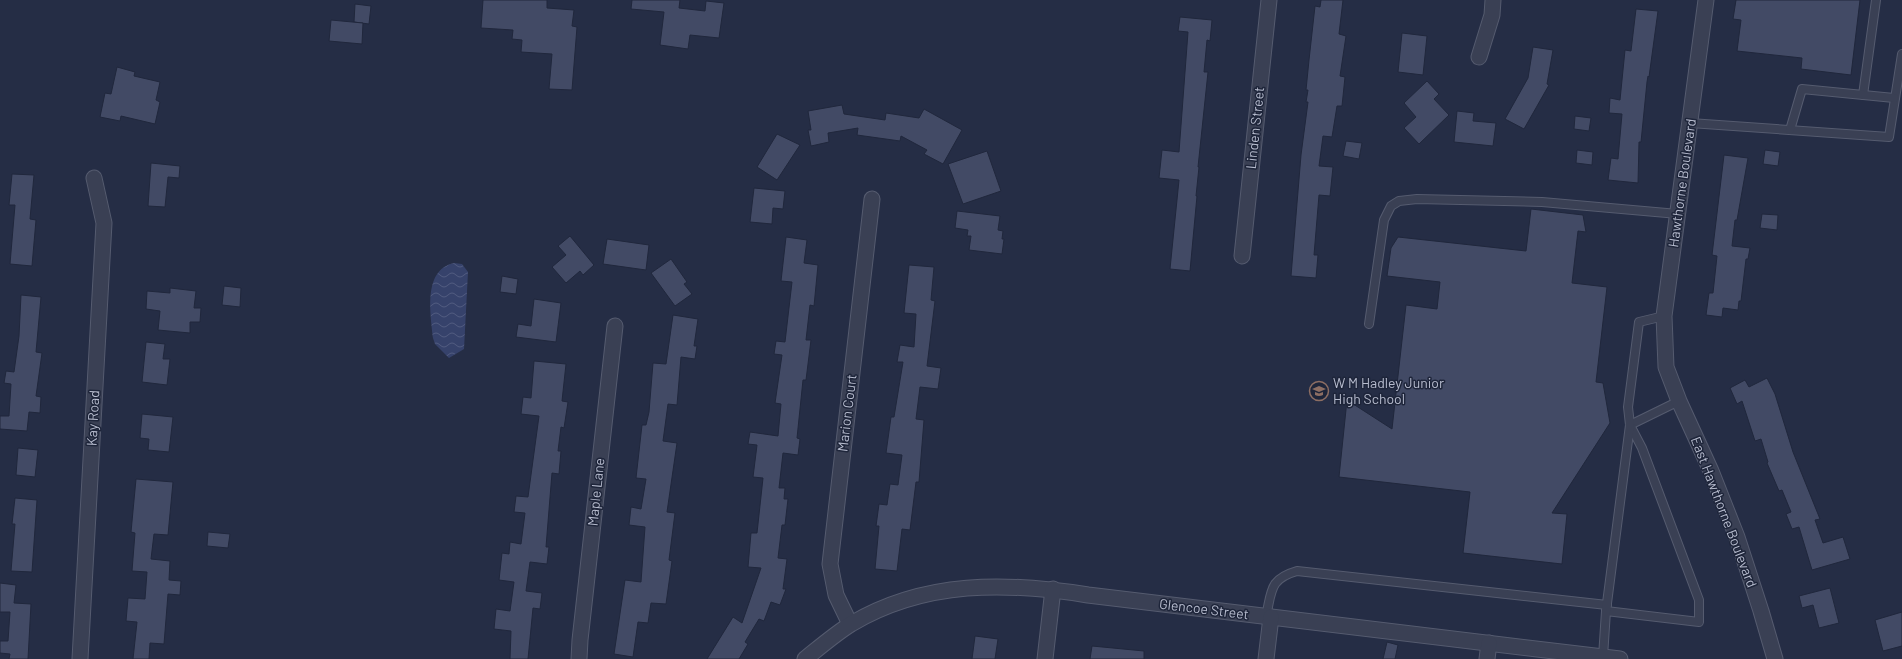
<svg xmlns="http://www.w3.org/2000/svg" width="1902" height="659" viewBox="0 0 1902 659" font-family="Barlow,sans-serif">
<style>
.water{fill:url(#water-waves)}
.building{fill:#424a65;stroke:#20273c}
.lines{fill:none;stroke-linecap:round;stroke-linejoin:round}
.service-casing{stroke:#555b6f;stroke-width:10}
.minor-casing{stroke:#555b6f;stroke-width:17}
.service{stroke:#3a4054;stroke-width:8}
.minor{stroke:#3a4054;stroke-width:15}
.labels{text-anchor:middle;stroke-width:3;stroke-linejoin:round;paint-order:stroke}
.street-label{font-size:14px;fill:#b7bcce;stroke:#1e253a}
.poi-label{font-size:14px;fill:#b7bcce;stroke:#1e253a;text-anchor:start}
</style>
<defs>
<pattern id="water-waves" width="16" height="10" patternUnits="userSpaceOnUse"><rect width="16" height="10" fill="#36426b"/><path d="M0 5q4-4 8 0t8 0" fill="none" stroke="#515b7f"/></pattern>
</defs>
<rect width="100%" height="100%" fill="#252d45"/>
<path class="water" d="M 454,263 L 462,264 L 468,272 L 464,349 L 449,358 L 435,344 L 433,338 C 431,315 422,270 454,263 Z"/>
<g class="building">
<polygon points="483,0 547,0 547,8 574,10 572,26 577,27 572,90 549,89 552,54 521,52 522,40 512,39 513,30 481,28"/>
<polygon points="632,0 680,0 679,8 705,11 706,1 724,3 719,38 690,35 688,49 660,45 664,12 631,9"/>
<polygon points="1321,0 1343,0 1339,34 1346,36 1340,76 1345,77 1342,106 1337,106 1332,137 1323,136 1319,166 1333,167 1330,196 1319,195 1314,255 1318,255 1316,278 1291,276 1301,155 1308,102 1306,102 1308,90 1306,90 1309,60 1315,6 1320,7"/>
<polygon points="1736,0 1860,0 1851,75 1801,69 1802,58 1737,51 1741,20 1733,19"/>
<polygon points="355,4 371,6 369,24 354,22"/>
<polygon points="1636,9 1658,11 1649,77 1648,76 1647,82 1641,142 1639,142 1638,183 1608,180 1611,158 1618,159 1622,114 1609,113 1610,98 1620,100 1625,50 1631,51"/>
<polygon points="1180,17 1212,20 1210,41 1207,40 1204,72 1208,72 1198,167 1199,167 1196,196 1197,196 1190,271 1170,269 1179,180 1159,178 1162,150 1179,152 1188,32 1178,31"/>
<polygon points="331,20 363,23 362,44 329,41"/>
<polygon points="1402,33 1427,36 1423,75 1398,72"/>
<polygon points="1533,47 1553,50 1547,84 1549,85 1524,129 1505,119 1528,78"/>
<polygon points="117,67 135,72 134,76 160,82 156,100 160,102 155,124 121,116 120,121 100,117 105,93 111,94"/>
<polygon points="1427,81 1439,94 1434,99 1449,115 1419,144 1404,128 1416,117 1404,103"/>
<polygon points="842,105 844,114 885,120 886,113 919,118 924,109 962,130 943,164 924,154 927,150 901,136 900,141 857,135 858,128 828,133 829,142 811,146 808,130 811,130 808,111"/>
<polygon points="1457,111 1474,113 1473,121 1496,123 1493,146 1454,142"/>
<polygon points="1575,116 1591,118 1589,131 1574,129"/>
<polygon points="777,134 800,145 777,180 757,167"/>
<polygon points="1346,141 1362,143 1359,159 1343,156"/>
<polygon points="1577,150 1593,152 1592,165 1576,163"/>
<polygon points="1765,150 1780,152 1778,166 1763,164"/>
<polygon points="987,151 1001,191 963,204 948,164"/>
<polygon points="1724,155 1748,158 1737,220 1735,220 1732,246 1750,248 1748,259 1746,259 1741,301 1739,301 1738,310 1723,308 1722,317 1706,315 1709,293 1713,293 1717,256 1712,255"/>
<polygon points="151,163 180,166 179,178 168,177 165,207 148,206"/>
<polygon points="12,174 34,175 30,219 36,220 32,266 10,264 15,205 9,205"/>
<polygon points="754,188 785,191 783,209 773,208 772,224 750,222"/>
<polygon points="1531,209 1583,215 1586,232 1578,231 1572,283 1607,287 1596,382 1603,383 1610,423 1552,513 1567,514 1562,564 1463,553 1470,492 1339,477 1347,400 1392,429 1406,305 1437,309 1440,282 1387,276 1391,248 1398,237 1526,251"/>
<polygon points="957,211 1000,216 998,230 1003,231 1002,239 1004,239 1002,254 969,250 971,236 967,236 968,230 955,228"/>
<polygon points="1762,214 1778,215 1777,230 1760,228"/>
<polygon points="570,236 594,265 583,275 580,271 566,283 552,267 566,255 558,246"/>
<polygon points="786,237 807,240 804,263 818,265 814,306 810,305 806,340 811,340 806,380 803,380 797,438 800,439 798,455 783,453 779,488 785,488 784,499 788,499 785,525 782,525 778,558 787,559 783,589 786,589 780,605 771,602 764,621 759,619 745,642 748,644 739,659 707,659 733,617 742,623 761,568 748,567 751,533 757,533 763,478 753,477 757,445 748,444 750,432 778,436 781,404 775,403 782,355 774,354 776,341 785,342 792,282 781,281"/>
<polygon points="607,239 649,245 646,270 603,264"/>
<polygon points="671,259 687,282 684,284 692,294 675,306 651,273"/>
<polygon points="909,265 934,267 931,300 935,301 927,366 941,368 938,389 920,387 916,419 924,420 919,482 916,482 910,530 902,529 897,571 875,569 879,526 876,526 879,504 887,505 890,484 898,485 902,455 886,453 891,417 894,417 903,362 897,362 900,345 914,347 916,314 904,313"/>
<polygon points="502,276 518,279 516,294 500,292"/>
<polygon points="224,286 241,288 240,307 222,305"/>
<polygon points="170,288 196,291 194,308 201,308 200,322 190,322 190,333 158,330 160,311 146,309 147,291 170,293"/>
<polygon points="21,295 41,297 36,352 42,353 36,396 41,397 40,413 29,412 27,431 0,429 0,416 9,416 11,384 4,383 6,371 14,372 19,336"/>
<polygon points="534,299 561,303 556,342 516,337 518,324 531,326"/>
<polygon points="673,315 698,319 694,346 697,346 695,359 681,357 677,405 668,404 663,441 677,443 667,512 675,513 669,560 672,561 666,604 651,603 648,623 638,622 633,657 614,654 625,580 641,582 645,527 629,525 631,507 641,509 646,479 636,478 642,425 646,425 649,412 653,363 666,364"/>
<polygon points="146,342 165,344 163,359 170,359 167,385 142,382"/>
<polygon points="534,361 566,364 562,401 568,402 564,428 561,427 558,451 561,451 559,474 552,473 546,547 549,547 547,564 530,562 526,591 542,593 540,609 533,608 528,659 510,659 511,631 494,629 496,609 510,611 514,582 499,580 502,553 509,554 510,542 521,544 525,513 514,512 516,496 528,497 539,416 521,414 523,397 531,398"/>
<polygon points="1767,378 1775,394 1793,452 1820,519 1815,520 1823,543 1843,537 1850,559 1812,570 1799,527 1792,529 1786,514 1791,512 1782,490 1779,491 1767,463 1768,462 1761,439 1755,441 1742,401 1737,404 1730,388 1745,380 1749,387"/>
<polygon points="142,414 173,417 169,452 148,450 149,439 140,438"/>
<polygon points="18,448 38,450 35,477 16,475"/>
<polygon points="136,479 173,482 168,535 154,534 151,559 170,561 169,580 181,581 180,595 168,594 164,644 150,643 149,659 133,659 137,622 126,621 128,598 145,599 147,572 132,571 135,533 131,532"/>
<polygon points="15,498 37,500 32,572 11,571 15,524 12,524"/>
<polygon points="208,532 230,534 228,548 207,546"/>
<polygon points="0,583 16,585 14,603 31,604 28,659 9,659 10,654 0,653 0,641 8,641 10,612 0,612"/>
<polygon points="1830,588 1839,623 1819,628 1813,605 1802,608 1799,596"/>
<polygon points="1902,612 1902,646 1883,651 1875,620"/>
<polygon points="975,636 998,639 995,659 972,659"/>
<polygon points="1387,642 1398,645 1395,659 1383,659"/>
<polygon points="1092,646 1144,651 1144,659 1090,659"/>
</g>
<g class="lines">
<defs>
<g id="service">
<polyline points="1863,95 1876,0"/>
<polyline points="1690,123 1889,137 1902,54"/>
<polyline points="1790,130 1802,89 1894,98"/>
<polyline points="1369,324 1384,220 1391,206 1399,201 1417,199 1542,202 1678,214"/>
<polyline points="1630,425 1679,401"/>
<polyline points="1606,611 1699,622 1699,600 1642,448 1630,425"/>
<path d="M 1266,616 C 1272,591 1269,579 1297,571 L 1607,605"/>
<polyline points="1603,657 1606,611 1630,425 1628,407 1639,322 1664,316"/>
</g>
<g id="minor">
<polyline points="1706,0 1664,316 1666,367 1679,401 1711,471 1737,537 1761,611 1775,659"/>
<polyline points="1479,57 1492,15 1493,0"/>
<polyline points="1242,256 1269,0"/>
<polyline points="850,624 836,595 830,564 872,199"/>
<polyline points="80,659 104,223 94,178"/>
<polyline points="579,659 580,640 615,326"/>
<path d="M 805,659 C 820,647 835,634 851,624 C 925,580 1007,582 1088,595 L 1620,659"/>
<polyline points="1045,659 1053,589"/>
<polyline points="1266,659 1271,617"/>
<polyline points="1487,659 1489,643"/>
</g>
</defs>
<use href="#service" class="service-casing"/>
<use href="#minor" class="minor-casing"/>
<use href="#service" class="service"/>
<use href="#minor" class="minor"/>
</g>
<defs>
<symbol id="school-ring" viewBox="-11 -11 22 22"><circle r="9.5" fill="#1e253a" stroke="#8d6e63" stroke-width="1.5"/><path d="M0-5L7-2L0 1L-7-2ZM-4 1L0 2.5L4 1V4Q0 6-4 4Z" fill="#8d6e63"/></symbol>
</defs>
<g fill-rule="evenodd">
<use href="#school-ring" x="1308" y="380" width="22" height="22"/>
</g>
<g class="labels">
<g class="street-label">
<text transform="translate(1255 128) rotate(-84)" y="5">Linden Street</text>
<text transform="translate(1682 183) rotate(-82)" y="5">Hawthorne Boulevard</text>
<text transform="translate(847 413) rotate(-83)" y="5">Marion Court</text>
<text transform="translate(93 418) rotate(-87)" y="5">Kay Road</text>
<text transform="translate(596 492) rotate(-84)" y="5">Maple Lane</text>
<text transform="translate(1724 512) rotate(69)" y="5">East Hawthorne Boulevard</text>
<text transform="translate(1204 609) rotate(7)" y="5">Glencoe Street</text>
</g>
<g class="poi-label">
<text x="1333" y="388">W M Hadley Junior<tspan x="1333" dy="16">High School</tspan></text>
</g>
</g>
</svg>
